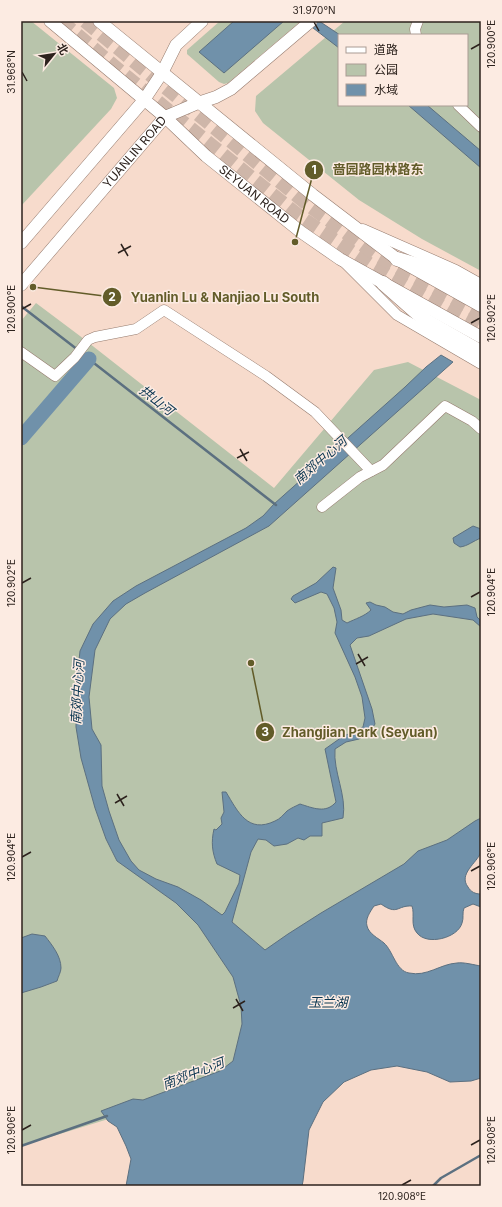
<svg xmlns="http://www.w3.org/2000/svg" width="502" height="1207" viewBox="0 0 502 1207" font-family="Inter,'Noto Sans SC',sans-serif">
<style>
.green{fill:#b8c4ab;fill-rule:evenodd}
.water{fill:#7091aa;stroke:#5c7080}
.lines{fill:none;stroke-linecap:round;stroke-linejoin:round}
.stream{stroke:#5c7080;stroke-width:2.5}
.river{stroke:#7091aa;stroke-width:15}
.highway-tunnel{stroke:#ceb6a9;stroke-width:14;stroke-dasharray:14 7;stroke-linecap:butt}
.minor-casing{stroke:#957b6e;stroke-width:11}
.major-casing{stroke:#957b6e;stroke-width:13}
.highway-casing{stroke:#957b6e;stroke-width:15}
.minor{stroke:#fff;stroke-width:10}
.major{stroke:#fff;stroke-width:12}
.highway{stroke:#fff;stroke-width:14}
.ticks{fill:none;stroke:#2c221d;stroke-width:1.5}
.labels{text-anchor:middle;stroke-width:3;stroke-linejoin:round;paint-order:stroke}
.street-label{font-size:12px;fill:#2c221d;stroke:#fcebe2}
.water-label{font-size:13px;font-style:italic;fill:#093550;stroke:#fcebe2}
.leader{fill:none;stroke:#625c29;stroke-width:1.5}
.callout-dot{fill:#625c29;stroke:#fcebe2;stroke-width:1.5}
.mark-label{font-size:12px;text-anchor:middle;font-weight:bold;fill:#fff}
.callout-label{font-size:13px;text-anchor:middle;font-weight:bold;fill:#625c29;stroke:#fcebe2;stroke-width:3;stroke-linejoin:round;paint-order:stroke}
.neatline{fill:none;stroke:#2c221d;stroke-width:1.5}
.ticks-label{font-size:10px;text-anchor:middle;fill:#2c221d}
</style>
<rect width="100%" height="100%" fill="#f7dbcc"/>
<g class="green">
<polygon points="21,21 31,21 114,88 117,98 111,109 21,206"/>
<polygon points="220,21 301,21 228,83 224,84 219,82 187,54 187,50"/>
<path d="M 345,21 L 481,21 L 481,271 L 422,239 L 359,200 L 263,123 L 255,111 L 256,96 ZM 339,35 L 467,35 L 467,105 L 339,105 Z"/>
<polygon points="36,303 80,336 274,488 374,370 408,362 481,400 481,837 319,927 254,1074 21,1146 21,321"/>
</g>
<g class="water">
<polygon points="234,21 284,21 224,73 199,52"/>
<polygon points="304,21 319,21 340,35 339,35 339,48"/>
<polygon points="408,105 427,105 481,151 481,168"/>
<path d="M 441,355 L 453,362 L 269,526 L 145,593 L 126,604 L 110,619 L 95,650 L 89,697 L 92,729 L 101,745 L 102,786 L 109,811 L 119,840 L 131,861 L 139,870 L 156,879 L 178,887 L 201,900 L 222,915 L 225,912 L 239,883 L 240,875 L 217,864 C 212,852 211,842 214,829 L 216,830 L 222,824 L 221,818 L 224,812 L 222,792 L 226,792 C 238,812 248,834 275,821 C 280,819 283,815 287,811 C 291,808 296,806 300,804 C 313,808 326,814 336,802 L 325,749 L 342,737 L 363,727 L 365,718 L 362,697 L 355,677 L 335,633 L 337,622 L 334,608 L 327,594 L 321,592 L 295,603 L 291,599 L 293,596 L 316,583 L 333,567 L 336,568 L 333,588 L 341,610 L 342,620 L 347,623 C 355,619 365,616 371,610 L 366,603 L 370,602 L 376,605 L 385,607 L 393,612 L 403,614 L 411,610 L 430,605 L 444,607 L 467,605 L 475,608 L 477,617 L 481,621 L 481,627 L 473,620 L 433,614 L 406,619 L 369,636 L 357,638 L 350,645 L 372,709 L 375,724 L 370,732 L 359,739 L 346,742 L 335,749 C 333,772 347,795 343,818 L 322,823 L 322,836 L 310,836 L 304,840 L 298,838 L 287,844 L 274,846 L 266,840 L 258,839 L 251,852 L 232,922 L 265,950 L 288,934 L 321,913 L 404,864 L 418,851 L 447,840 L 475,821 L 481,818 C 481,825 483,847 481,852 C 477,863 458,874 468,887 C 471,892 475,894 481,894 L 481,907 L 473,904 L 464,908 C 462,913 464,918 462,923 C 458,938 427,946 417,933 C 410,925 415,915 412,906 C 397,905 398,916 381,904 L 374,906 C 370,912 365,919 367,926 C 369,934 378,938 384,943 C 393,951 396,971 409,973 C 427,977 440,964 457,963 C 464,962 474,965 481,966 L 481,1078 L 471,1081 L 450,1082 L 427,1072 L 397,1066 L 371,1070 L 344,1082 L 323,1102 L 309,1130 L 303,1181 L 302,1186 L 126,1186 L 131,1159 L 126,1146 L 117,1127 L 108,1121 L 101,1111 L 133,1099 L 143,1100 L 220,1071 L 233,1061 L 242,1024 L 241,1006 L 233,977 L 198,925 L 176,903 L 117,861 L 106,839 L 95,808 L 81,758 L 76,727 L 76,688 L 80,651 L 93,624 L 113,601 L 136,586 L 246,528 L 263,516 L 274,504 L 405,387 L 426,367 Z"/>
<path d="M 473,526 L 481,529 L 481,538 C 473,541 468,546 460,547 L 454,543 L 453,538 Z"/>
<path d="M 32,934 L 45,936 C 52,945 61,956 61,968 C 61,972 58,977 57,981 L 41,987 L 21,993 L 21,938 Z"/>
</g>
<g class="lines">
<g class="stream">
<polyline points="21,306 78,350"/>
<polyline points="81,353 276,505"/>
<polyline points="21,1146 107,1116"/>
<polyline points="433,1186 441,1178 481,1155"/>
</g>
<polyline class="river" points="21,438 89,359"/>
<g class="highway-tunnel">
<polyline points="61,21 127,77 299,216 371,265 448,310 481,327"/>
<polyline points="85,21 307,204 378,256 481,313"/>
</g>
<defs>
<g id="minor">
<polyline points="416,35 415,29 418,21"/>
<polyline points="458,105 481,127"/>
<polyline points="363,229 456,270 481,284"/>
<polyline points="346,264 397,315 481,364"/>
<polyline points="21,352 55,376 75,357 88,340 95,337 136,329 164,310 266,376 315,412 371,471"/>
<polyline points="322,507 360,477 383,465 445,406 472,421 481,429"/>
</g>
<g id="major">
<path id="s1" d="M 50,21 L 165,117 L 206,156 L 301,232 L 340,259 L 481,337"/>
<polyline points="99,21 313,195 397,259 481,306"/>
<polyline points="21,243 144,100 162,73 176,45 202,21"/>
<path id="s2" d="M 21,285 L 165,117 L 198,103 L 216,97 L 231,89 L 311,21"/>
</g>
<g id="highway">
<polyline points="397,259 442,272 481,293"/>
<polyline points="383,283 425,320 481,352"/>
</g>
</defs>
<use href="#minor" class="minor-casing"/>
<use href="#major" class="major-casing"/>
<use href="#highway" class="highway-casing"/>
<use href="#minor" class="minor"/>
<use href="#major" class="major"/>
<use href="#highway" class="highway"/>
</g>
<path class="ticks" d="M 314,22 L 319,31M 471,49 L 480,44M 22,72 L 27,81M 121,244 L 128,256M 118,253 L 131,246M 22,309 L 31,304M 471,323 L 480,318M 240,449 L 247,461M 237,458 L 249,452M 22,583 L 31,578M 471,597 L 480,592M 358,654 L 365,666M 356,664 L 368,657M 117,794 L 124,806M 115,803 L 127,796M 22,857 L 31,852M 471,871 L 480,866M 236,999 L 243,1011M 233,1008 L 245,1001M 22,1130 L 31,1125M 471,1145 L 480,1140M 402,1185 L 411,1180"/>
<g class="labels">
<g class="street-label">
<text dy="4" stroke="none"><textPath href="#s2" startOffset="175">YUANLIN ROAD</textPath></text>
<text dy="4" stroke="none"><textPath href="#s1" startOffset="268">SEYUAN ROAD</textPath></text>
</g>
<g class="water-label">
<text transform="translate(157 400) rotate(38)" y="5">拱山河</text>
<text transform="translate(320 460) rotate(-41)" y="5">南郊中心河</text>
<text transform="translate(77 692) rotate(-87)" y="5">南郊中心河</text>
<text x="328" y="1007">玉兰湖</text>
<text transform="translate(193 1073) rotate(-21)" y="5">南郊中心河</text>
</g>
</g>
<path class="leader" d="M295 242L314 170M33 287L112 297M251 663L265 732"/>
<g class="callout-dot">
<circle cx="295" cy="242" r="4"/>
<circle cx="33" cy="287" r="4"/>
<circle cx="251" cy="663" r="4"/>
<circle cx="314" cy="170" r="10"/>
<circle cx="112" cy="297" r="10"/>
<circle cx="265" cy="732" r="10"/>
</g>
<g class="mark-label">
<text x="314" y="174">1</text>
<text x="112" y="301">2</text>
<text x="265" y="736">3</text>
</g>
<g class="callout-label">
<text x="378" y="174">啬园路园林路东</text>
<text x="225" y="302">Yuanlin Lu &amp; Nanjiao Lu South</text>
<text x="360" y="737">Zhangjian Park (Seyuan)</text>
</g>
<rect width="502" height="1207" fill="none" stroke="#fcebe2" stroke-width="44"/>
<rect x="338" y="34" width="130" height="72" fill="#fcebe2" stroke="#a99b93"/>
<rect x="346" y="47" width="20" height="6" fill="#ffffff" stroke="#a99b93"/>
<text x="374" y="54" font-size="12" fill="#2c221d">道路</text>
<rect x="346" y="64" width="20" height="12" fill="#b8c4ab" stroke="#a99b93"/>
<text x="374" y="74" font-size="12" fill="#2c221d">公园</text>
<rect x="346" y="84" width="20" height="12" fill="#7091aa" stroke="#a99b93"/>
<text x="374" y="94" font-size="12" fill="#2c221d">水域</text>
<g transform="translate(54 54) rotate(60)" stroke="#fcebe2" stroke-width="3" paint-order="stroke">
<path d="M0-3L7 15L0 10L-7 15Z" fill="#2c221d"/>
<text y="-6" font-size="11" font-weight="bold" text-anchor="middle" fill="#2c221d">北</text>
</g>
<rect x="22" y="22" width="458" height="1163" class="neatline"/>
<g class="ticks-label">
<text x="314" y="14">31.970°N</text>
<text transform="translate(491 44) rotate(-90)" y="4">120.900°E</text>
<text transform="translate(11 72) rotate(-90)" y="4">31.968°N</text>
<text transform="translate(11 309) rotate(-90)" y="4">120.900°E</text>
<text transform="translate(491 318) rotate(-90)" y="4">120.902°E</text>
<text transform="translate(11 583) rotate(-90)" y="4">120.902°E</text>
<text transform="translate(491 592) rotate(-90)" y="4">120.904°E</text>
<text transform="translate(11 857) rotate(-90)" y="4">120.904°E</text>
<text transform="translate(491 866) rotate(-90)" y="4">120.906°E</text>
<text transform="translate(11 1130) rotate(-90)" y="4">120.906°E</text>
<text transform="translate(491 1140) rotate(-90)" y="4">120.908°E</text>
<text x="402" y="1200">120.908°E</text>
</g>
</svg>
